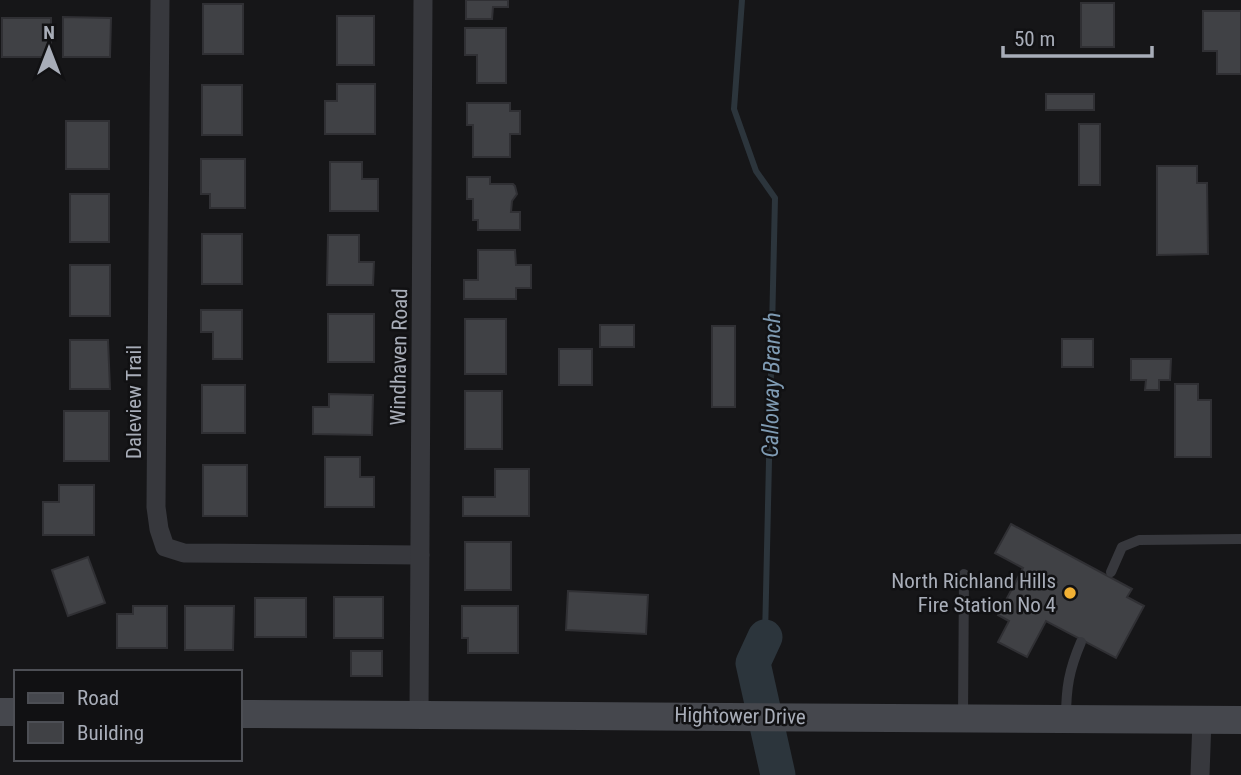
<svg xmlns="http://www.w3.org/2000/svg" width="1241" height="775" viewBox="0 0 1241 775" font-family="'Roboto Condensed',sans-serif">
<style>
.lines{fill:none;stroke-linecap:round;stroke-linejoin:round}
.stream{stroke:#2c353c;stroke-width:6}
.river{stroke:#2c353c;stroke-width:35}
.building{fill:#404145;stroke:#303034;stroke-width:2}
.lane{stroke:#37383d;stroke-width:10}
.street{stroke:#37383d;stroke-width:19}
.secondary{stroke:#45474d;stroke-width:28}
.poi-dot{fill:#f2b134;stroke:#111113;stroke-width:2.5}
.labels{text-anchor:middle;stroke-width:5;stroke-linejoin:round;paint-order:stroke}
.street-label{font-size:21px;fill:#a8adb8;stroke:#111113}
.poi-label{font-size:21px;fill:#a8adb8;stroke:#111113;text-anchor:end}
.water-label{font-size:23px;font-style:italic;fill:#7f9bb3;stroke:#111113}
</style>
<rect width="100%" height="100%" fill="#161618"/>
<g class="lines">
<polyline class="stream" points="742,0 734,109 756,171 775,198 765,637"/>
<polyline class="river" points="765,637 753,663 778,775"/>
</g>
<g class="building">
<polygon points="466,0 508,0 508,7 493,7 492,19 466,19"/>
<rect x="1081" y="3" width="33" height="44"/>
<rect x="203" y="4" width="40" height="50"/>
<polygon points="1203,11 1241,11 1241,74 1217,74 1217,51 1203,51"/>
<rect x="337" y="16" width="37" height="49"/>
<polygon points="63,17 111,18 110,57 63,57"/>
<rect x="2" y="18" width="49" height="39"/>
<polygon points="465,28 506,28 506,83 477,83 477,55 465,55"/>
<polygon points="337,84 375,84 375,134 325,134 325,101 337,101"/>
<rect x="202" y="85" width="40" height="50"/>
<rect x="1046" y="94" width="48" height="16"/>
<polygon points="467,103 510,103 510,111 520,111 520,134 510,134 510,157 473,157 473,125 467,125"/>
<rect x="66" y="121" width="43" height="48"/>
<rect x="1079" y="124" width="21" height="61"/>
<polygon points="201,159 245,159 245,208 210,208 210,194 201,194"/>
<polygon points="330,162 362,162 362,179 378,179 378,211 330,211"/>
<polygon points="1157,166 1197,166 1197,183 1207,183 1208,254 1157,255"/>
<polygon points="467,177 490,177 490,184 513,184 515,186 517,194 512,201 511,212 520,212 520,230 478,230 478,220 473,220 473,199 467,199"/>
<rect x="70" y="194" width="39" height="48"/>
<rect x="202" y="234" width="40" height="50"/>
<polygon points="328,235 359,235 359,262 374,262 373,285 327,285"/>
<polygon points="478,250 515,250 516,265 531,265 531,288 516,288 516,299 464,299 464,280 478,280"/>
<rect x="70" y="265" width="40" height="51"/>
<polygon points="201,310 242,310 242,359 213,359 213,332 201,332"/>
<rect x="328" y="314" width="46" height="48"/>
<rect x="465" y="319" width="41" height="55"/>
<rect x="600" y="325" width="34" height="22"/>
<rect x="712" y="326" width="23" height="81"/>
<rect x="1062" y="339" width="31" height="28"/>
<polygon points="70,340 108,340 110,389 70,389"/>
<rect x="559" y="349" width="33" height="36"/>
<polygon points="1131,359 1171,359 1170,380 1159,380 1159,390 1145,390 1146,380 1131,380"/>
<polygon points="1175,384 1198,384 1198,400 1211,400 1211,457 1175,457"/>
<rect x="202" y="385" width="43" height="48"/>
<rect x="465" y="391" width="37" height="58"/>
<polygon points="329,394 373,395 372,435 313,434 313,407 329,407"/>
<rect x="64" y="411" width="45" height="50"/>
<polygon points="325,457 360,457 360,477 374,477 374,507 325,507"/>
<rect x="203" y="465" width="44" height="51"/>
<polygon points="495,469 529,469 529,516 463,516 463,497 495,497"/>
<polygon points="59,485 94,485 94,535 43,535 43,502 59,502"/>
<polygon points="1011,524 1132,589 1127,597 1144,606 1116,658 1046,621 1027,657 998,642 1009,621 998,615 1023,568 995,553"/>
<rect x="465" y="542" width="46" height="48"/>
<polygon points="88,557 105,603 68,616 52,570"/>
<polygon points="568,591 648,595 646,634 566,630"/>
<rect x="334" y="597" width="49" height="41"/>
<rect x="255" y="598" width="51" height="39"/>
<polygon points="133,606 167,606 167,648 117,648 117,614 133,614"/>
<polygon points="185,606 234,606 233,650 185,650"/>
<polygon points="462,606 518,606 518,653 468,653 468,638 462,638"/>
<rect x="351" y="651" width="31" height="25"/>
</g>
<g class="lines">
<g class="lane">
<polyline points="1111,572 1122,547 1139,540 1241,539"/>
<polyline points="963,717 964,574"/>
<path d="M 1066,718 C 1066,688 1069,670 1081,642"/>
</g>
<g class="street">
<polyline points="160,0 156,507 159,529 165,547 184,553 420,555"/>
<polyline points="419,714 423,0"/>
<polyline points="1200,775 1202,720"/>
</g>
<g class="secondary">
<polyline points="0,712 16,712"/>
<polyline points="240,714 1241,720"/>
</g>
</g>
<circle class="poi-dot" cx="1070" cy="593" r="7"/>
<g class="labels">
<g class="street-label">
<text transform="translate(399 357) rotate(-89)" y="7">Windhaven Road</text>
<text transform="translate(134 402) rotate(-90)" y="7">Daleview Trail</text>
<text transform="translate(740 716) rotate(1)" y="7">Hightower Drive</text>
</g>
<g class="poi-label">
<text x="1056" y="588">North Richland Hills<tspan x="1056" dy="24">Fire Station No 4</tspan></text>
</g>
<g class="water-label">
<text transform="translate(771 385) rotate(-89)" y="8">Calloway Branch</text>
</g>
</g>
<rect x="14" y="670" width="228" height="91" fill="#111113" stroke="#4d4f55" stroke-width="2"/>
<rect x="28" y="693" width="35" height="10" fill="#45474d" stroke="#4d4f55" stroke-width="2"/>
<text x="77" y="705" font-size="21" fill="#a8adb8">Road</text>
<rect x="28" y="722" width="35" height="21" fill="#404145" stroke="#4d4f55" stroke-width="2"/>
<text x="77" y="740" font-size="21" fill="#a8adb8">Building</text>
<g transform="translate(49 49)" stroke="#111113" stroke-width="5" paint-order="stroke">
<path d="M0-5L12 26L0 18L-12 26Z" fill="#a8adb8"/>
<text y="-10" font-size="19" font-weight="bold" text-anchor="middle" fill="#a8adb8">N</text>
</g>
<path d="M1003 46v10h149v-10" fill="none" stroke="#a8adb8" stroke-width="3.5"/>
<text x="1014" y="46" font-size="21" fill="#a8adb8" stroke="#111113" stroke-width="5" paint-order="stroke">50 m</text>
</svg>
